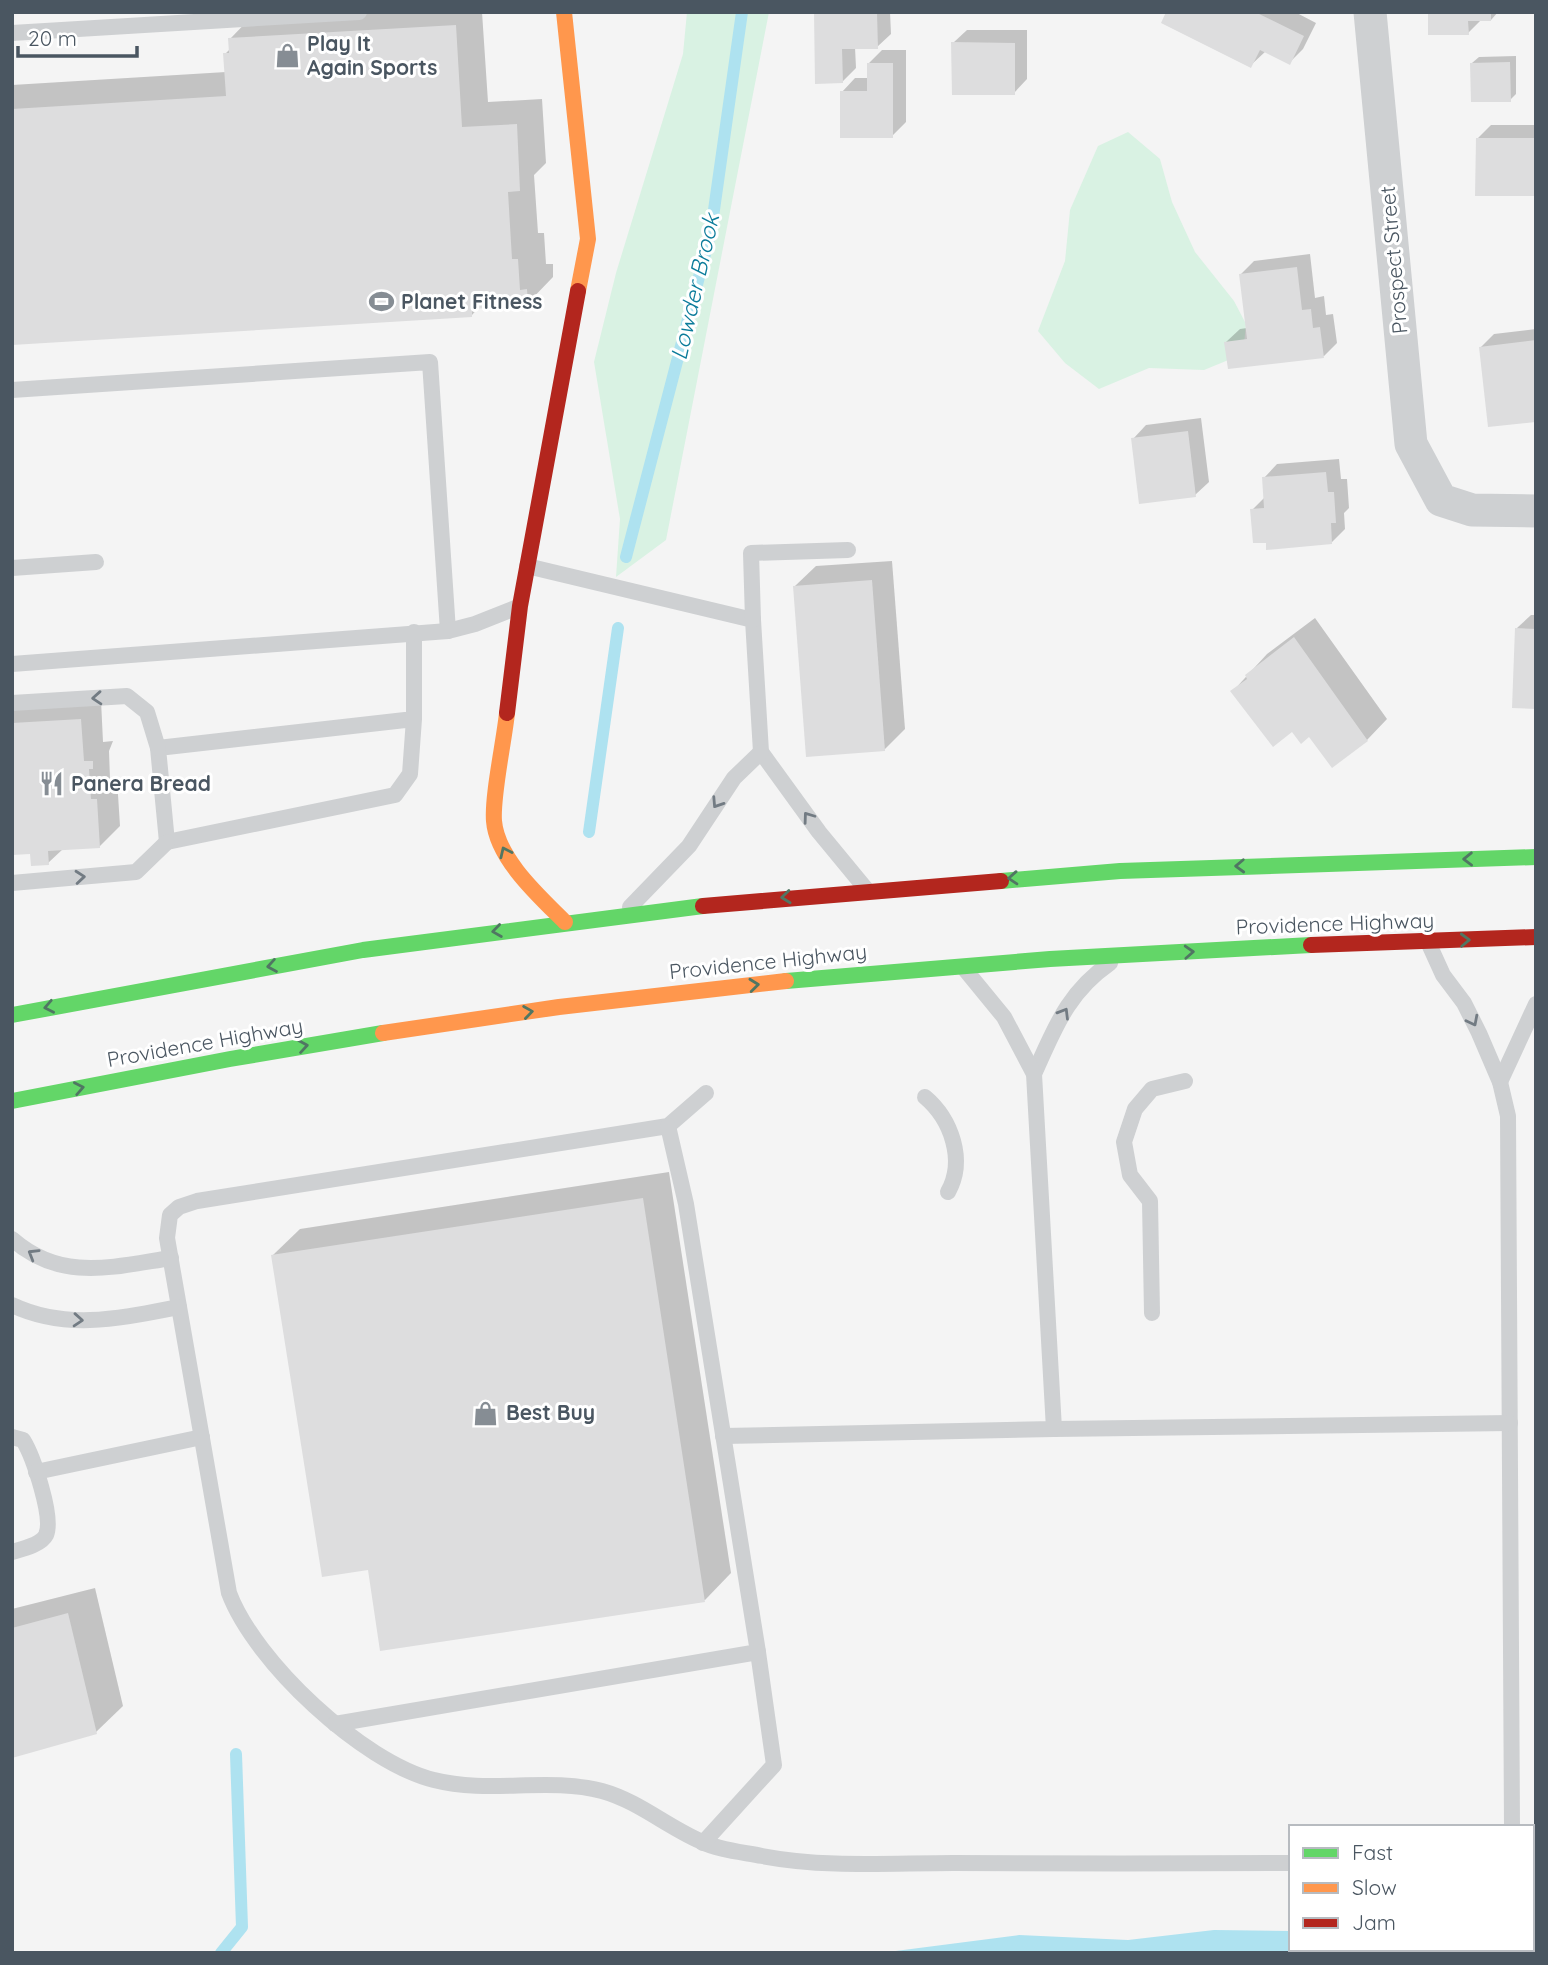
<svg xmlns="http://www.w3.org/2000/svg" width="1548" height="1965" viewBox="0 0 1548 1965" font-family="Quicksand,sans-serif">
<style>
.green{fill:#d9f2e3}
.water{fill:#aee2f0}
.shadow{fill:#0003}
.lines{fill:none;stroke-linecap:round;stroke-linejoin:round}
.stream{stroke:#aee2f0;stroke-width:12}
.building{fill:#ddddde}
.lane{stroke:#ced0d2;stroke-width:16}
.street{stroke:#ced0d2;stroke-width:33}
.fast{stroke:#63d668;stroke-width:16}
.slow{stroke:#ff974d;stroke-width:16}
.jam{stroke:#b3261e;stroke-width:16}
.oneway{stroke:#727b83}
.oneway2{stroke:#507663}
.labels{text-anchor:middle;stroke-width:6;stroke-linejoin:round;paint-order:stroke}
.poi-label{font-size:21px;font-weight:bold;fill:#4a5661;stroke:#fff;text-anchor:start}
.street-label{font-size:21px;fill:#4a5661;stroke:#fff}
.water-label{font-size:23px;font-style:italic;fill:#0c7c9b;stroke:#fff}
</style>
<rect width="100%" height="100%" fill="#f4f4f4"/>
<g class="green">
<polygon points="687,12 769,12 666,540 616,577 620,519 594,362 616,273 683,54"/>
<polygon points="1128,132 1160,159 1172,202 1195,252 1234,301 1246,324 1243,354 1204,370 1149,368 1099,389 1065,363 1038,331 1065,261 1070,210 1098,146"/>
</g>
<polygon class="water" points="1214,1930 1291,1931 1291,1949 1532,1949 1532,1934 1536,1934 1536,1953 880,1953 1019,1935 1128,1940"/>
<g class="shadow">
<polygon points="256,12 482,12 488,102 542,99 546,163 534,175 538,233 544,233 546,264 553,264 553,277 527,304 480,306 472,315 12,343 12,85 226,72 225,54 231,48 230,39"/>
<polygon points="816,12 890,12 891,34 877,47 855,47 856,68 842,82"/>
<polygon points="1168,12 1295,12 1316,23 1303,49 1289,63 1266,51 1251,65"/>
<polygon points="1429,12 1498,12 1491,20 1481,20 1468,33"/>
<polygon points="967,30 1027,30 1027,79 1014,93 953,43"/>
<polygon points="882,50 906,50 906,122 892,136 842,92 855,78 869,78 869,63"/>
<polygon points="1516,56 1516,94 1510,100 1472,63 1479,57"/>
<polygon points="1491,125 1536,125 1536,194 1477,139"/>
<polygon points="1310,254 1315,298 1324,296 1326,315 1333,314 1337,343 1324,356 1226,342 1240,329 1247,328 1241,274 1254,261"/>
<polygon points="1536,329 1536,421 1481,347 1494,334"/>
<polygon points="1201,418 1209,482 1195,495 1133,439 1146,425"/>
<polygon points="1339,459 1341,479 1347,479 1349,508 1344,513 1345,529 1331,543 1252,510 1265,497 1264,478 1277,464"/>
<polygon points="892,561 905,729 884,750 795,586 816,566"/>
<polygon points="1531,615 1536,615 1536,708 1517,628"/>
<polygon points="1315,618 1387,719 1367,740 1333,765 1310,735 1293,730 1233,691 1267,654"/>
<polygon points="101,700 103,742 113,741 109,751 110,779 117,779 120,826 99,847 63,849 48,863 32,852 12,853 12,705"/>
<polygon points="669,1172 731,1573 705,1600 369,1568 273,1255 300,1229"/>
<polygon points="95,1588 123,1706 96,1732 12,1756 12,1609"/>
</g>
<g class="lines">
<g class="stream">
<polyline points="626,557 711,231 742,12"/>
<polyline points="589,832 618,628"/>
<polyline points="221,1953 242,1927 236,1754"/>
</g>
</g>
<g class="building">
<polygon points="814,12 877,12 878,49 842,49 843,83 815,84"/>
<polygon points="1166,12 1255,12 1304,36 1290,65 1260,50 1251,68 1161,23"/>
<polygon points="1428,12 1491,12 1491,21 1468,21 1469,35 1428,35"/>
<polygon points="456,25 462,127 517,124 520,191 508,192 512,259 518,259 520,290 527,289 528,305 472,309 472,317 12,345 12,109 226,96 223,53 229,53 228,38"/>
<polygon points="951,42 1015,43 1015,95 952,95"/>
<polygon points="1510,62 1511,102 1471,102 1470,63"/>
<polygon points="867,63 893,63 893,138 840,138 840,91 867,91"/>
<polygon points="1476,138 1536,138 1536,196 1475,196"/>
<polygon points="1297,267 1302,310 1311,309 1313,328 1320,327 1324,358 1228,369 1224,342 1247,339 1239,274"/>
<polygon points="1536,340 1536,422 1488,427 1479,347"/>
<polygon points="1188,431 1196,497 1139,504 1131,438"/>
<polygon points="1326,472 1328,492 1334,492 1336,523 1331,523 1332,544 1266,550 1266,543 1253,543 1250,509 1264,508 1262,477"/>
<polygon points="872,580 885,751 806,757 793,586"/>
<polygon points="1515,628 1536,629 1536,709 1512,708"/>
<polygon points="1294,637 1368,741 1332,768 1309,737 1301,744 1292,732 1273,747 1230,691 1247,679 1245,675"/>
<polygon points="81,719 84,761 93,761 93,769 89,769 91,799 97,799 100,848 48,851 49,865 31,866 30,854 12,855 12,723"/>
<polygon points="643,1198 705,1602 380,1651 368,1570 322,1577 271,1255"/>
<polygon points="68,1613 97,1734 12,1758 12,1628"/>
</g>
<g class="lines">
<g class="lane">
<polyline points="12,33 359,12"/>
<polyline points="12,390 430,362 448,631"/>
<polyline points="527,566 753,620 761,752 819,832 866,889"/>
<polyline points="12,568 96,562"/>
<polyline points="753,620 751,553 848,550"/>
<polyline points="414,632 414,719 410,774 395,795 167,842 158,748 414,719"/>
<polyline points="12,664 448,631 475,624 518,607"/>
<polyline points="12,703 127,696 147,712 158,748"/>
<polyline points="12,883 136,872 167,842"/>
<polyline points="630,907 689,846 734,778 761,752"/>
<polyline points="1428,942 1443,975 1464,1003 1479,1033 1500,1082 1508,1116 1512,1827"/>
<path d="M 1034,1074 C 1055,1028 1067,993 1110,963"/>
<polyline points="1500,1082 1536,1004"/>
<path d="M 706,1093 L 668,1126 L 197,1201 L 179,1207 L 170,1215 L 167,1238 L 229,1593 C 255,1662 362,1762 434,1780 C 489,1794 548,1777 602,1791 C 638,1801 666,1826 700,1841 C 718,1850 742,1852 762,1856 C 825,1868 890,1863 953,1863 C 1066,1864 1178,1863 1291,1863"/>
<path d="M 925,1097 C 951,1119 966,1160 948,1192"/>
<path d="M 12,1239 C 61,1282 112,1267 171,1258"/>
<path d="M 12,1305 C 67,1331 122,1318 179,1307"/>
<polyline points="1152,1313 1150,1201 1130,1175 1124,1142 1135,1109 1152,1089 1185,1081"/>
<polyline points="1054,1429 1510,1423"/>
<polyline points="723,1436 1054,1429 1034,1074 1004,1017 963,967"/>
<path d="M 12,1437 L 23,1440 C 33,1456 54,1518 46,1535 C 41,1545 22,1549 12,1552"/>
<polyline points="36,1472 202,1437"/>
<polyline points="335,1724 758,1652 686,1204 668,1126"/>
<polyline points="703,1843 774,1765 758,1652"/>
<polyline points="1532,1863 1536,1863"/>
</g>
<polyline class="street" points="1370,12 1411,444 1441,500 1472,510 1536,511"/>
<g class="fast">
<polyline points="1001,881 1120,871 1536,857"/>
<polyline points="786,981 1050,959 1311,945"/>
<polyline points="12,1015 363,950 703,906"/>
<polyline points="12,1101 230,1059 383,1033"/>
</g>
<g class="slow">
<polyline points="564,12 588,239 578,291"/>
<path d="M 507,713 C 504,742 492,796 494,821 C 497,859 540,897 565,922"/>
<polyline points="383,1033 559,1007 786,981"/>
</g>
<g class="jam">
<polyline points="507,713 520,606 578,291"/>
<polyline points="703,906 1001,881"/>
<polyline points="1311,945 1536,937"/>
</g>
</g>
<defs><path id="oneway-chevron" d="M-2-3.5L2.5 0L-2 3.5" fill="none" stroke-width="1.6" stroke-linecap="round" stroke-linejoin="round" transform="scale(1.75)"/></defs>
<g class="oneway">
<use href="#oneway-chevron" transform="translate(97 698) rotate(176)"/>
<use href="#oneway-chevron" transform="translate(717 803) rotate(123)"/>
<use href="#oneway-chevron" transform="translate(808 817) rotate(-126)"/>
<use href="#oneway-chevron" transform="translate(80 877) rotate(-5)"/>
<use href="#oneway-chevron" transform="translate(1064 1013) rotate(-59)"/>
<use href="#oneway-chevron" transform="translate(1473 1021) rotate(63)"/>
<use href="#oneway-chevron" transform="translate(33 1254) rotate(-149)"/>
<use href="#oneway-chevron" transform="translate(78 1320) rotate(4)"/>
</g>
<g class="oneway2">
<use href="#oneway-chevron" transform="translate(505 852) rotate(-115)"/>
<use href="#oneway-chevron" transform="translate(1468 859) rotate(179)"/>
<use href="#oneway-chevron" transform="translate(1240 866) rotate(178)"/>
<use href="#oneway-chevron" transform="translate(1013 878) rotate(176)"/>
<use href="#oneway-chevron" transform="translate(786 897) rotate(174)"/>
<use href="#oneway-chevron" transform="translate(497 931) rotate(172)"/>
<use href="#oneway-chevron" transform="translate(1465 940) rotate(-2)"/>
<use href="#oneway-chevron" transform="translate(1189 952) rotate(-3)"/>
<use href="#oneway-chevron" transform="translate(272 966) rotate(170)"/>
<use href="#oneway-chevron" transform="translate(754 985) rotate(-6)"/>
<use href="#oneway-chevron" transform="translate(49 1007) rotate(169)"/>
<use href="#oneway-chevron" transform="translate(528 1012) rotate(-8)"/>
<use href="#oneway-chevron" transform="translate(303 1046) rotate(-9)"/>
<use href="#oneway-chevron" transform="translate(79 1088) rotate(-11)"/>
</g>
<defs>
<symbol id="shop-bare" viewBox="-9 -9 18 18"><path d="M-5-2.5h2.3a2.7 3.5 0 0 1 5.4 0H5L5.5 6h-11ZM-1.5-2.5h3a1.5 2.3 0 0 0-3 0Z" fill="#868d94" stroke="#fff" stroke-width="2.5" paint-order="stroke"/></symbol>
<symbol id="stadium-bare" viewBox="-9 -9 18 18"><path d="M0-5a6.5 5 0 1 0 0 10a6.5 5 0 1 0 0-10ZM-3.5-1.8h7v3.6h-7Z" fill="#868d94" stroke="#fff" stroke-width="2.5" paint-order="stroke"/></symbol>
<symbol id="restaurant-bare" viewBox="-9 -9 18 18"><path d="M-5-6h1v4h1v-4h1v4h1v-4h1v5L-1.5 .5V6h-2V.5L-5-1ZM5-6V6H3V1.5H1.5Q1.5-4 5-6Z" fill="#868d94" stroke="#fff" stroke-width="2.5" paint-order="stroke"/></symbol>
</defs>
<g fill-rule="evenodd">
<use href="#shop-bare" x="270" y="38" width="35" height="35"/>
<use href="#stadium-bare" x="364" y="284" width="35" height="35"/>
<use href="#restaurant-bare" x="34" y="766" width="35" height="35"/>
<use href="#shop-bare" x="468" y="1396" width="35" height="35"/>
</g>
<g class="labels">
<g class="poi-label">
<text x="307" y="51">Play It<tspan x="307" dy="24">Again Sports</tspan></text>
<text x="401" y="309">Planet Fitness</text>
<text x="71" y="791">Panera Bread</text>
<text x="506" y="1420">Best Buy</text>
</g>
<g class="street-label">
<text transform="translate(1394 260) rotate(-95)" y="7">Prospect Street</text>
<text transform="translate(1335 924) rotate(-2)" y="7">Providence Highway</text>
<text transform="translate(768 962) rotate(-6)" y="7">Providence Highway</text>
<text transform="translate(205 1043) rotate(-10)" y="7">Providence Highway</text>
</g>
<g class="water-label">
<text transform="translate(695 287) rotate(-77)" y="8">Lowder Brook</text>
</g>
</g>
<rect width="1548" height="1965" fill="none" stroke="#4a5661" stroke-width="28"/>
<rect x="1289" y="1825" width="245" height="126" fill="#ffffff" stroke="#b7bbc0" stroke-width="2"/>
<rect x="1303" y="1848" width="35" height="10" fill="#63d668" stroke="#b7bbc0" stroke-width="2"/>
<text x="1352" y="1860" font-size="21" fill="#4a5661">Fast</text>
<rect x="1303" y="1883" width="35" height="10" fill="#ff974d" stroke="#b7bbc0" stroke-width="2"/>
<text x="1352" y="1895" font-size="21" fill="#4a5661">Slow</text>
<rect x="1303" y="1918" width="35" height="10" fill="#b3261e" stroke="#b7bbc0" stroke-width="2"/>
<text x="1352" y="1930" font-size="21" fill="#4a5661">Jam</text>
<path d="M18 46v10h119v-10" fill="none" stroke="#4a5661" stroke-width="3.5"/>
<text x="28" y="46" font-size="21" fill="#4a5661" stroke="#ffffff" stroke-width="5" paint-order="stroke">20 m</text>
</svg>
